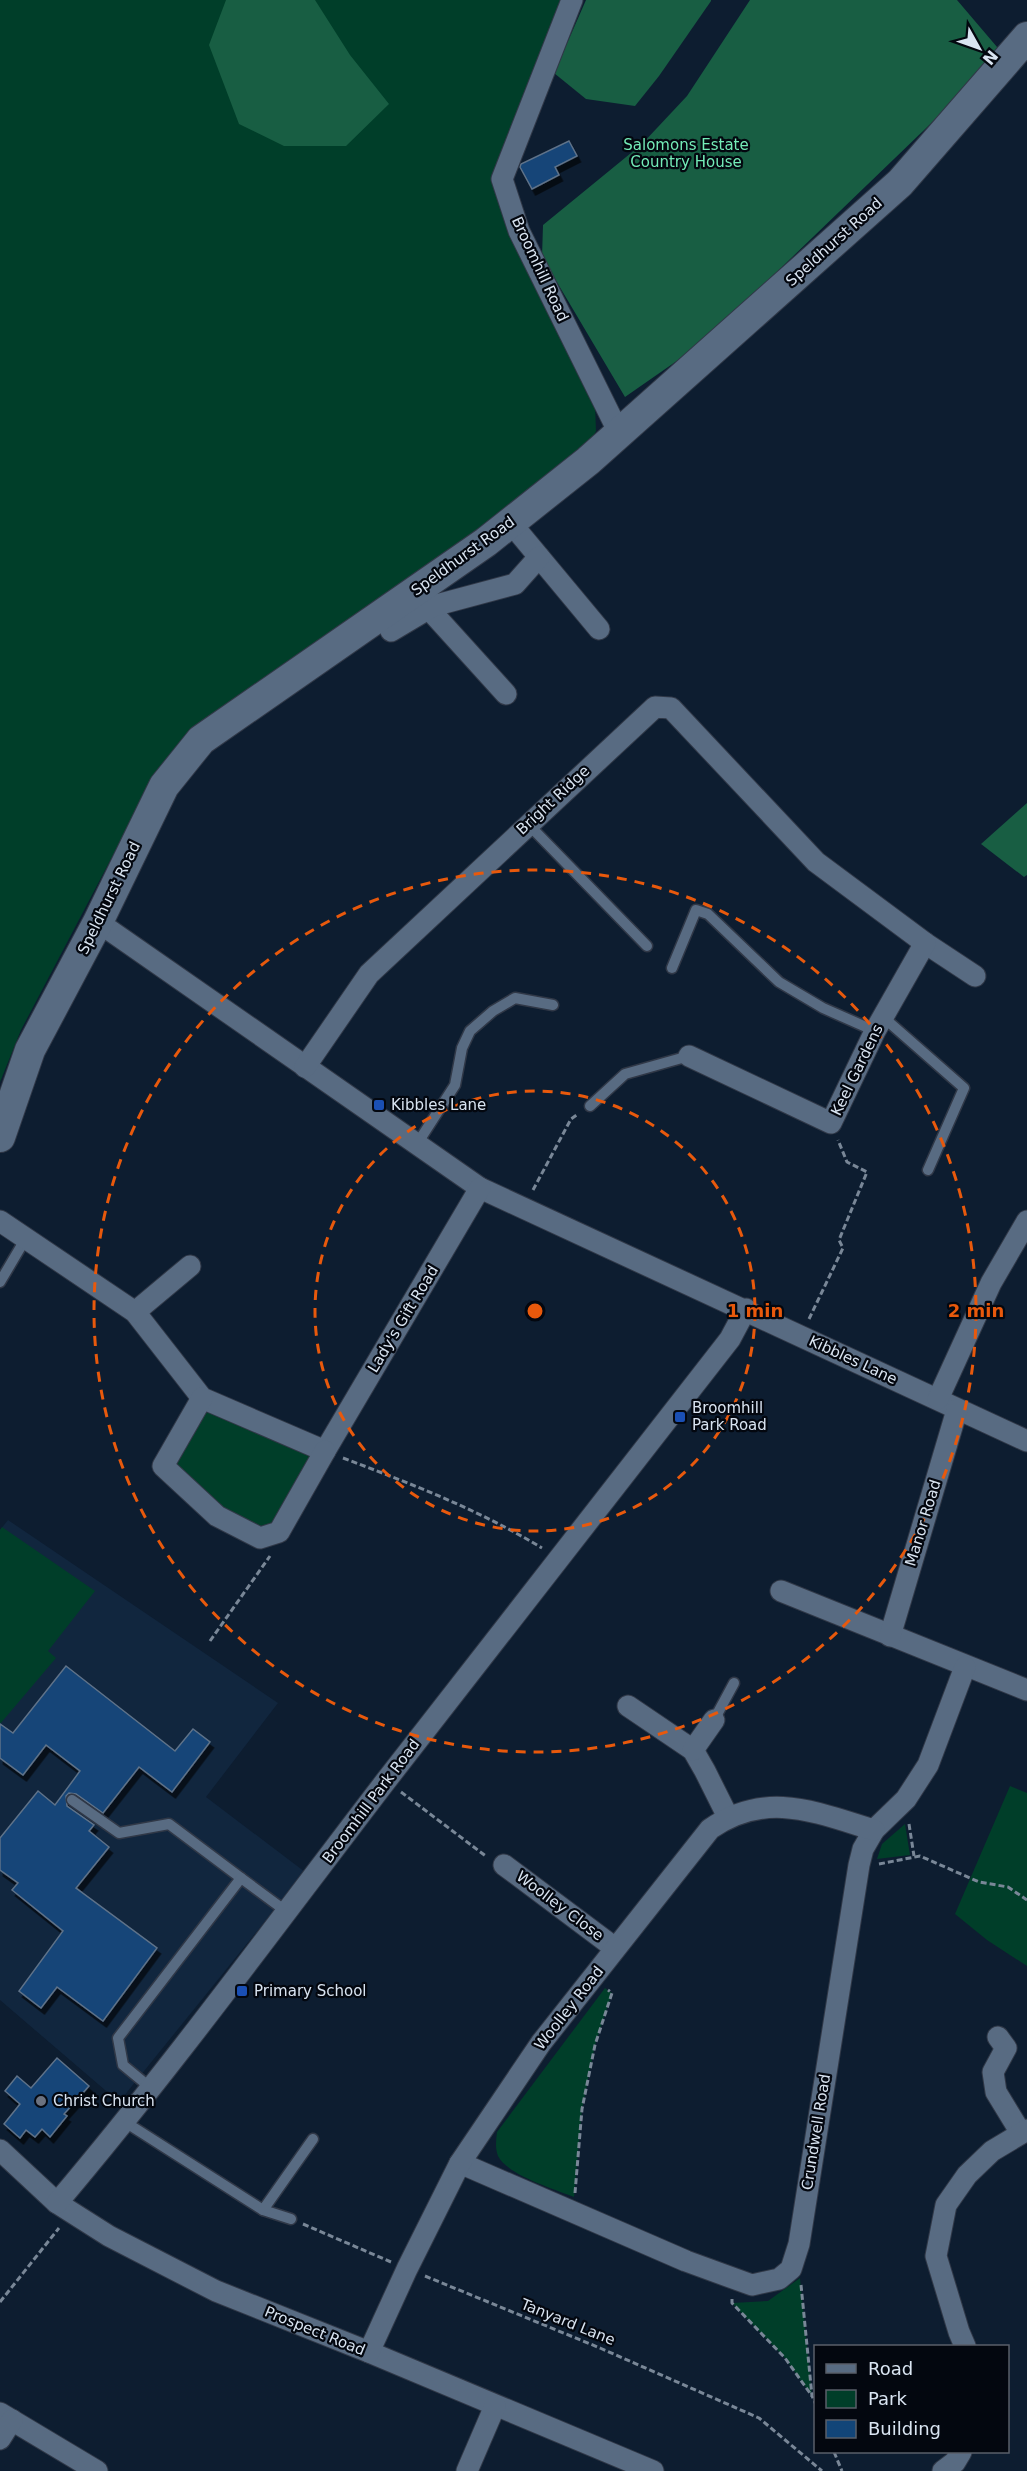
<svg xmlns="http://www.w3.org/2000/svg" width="1027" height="2471" viewBox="0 0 1027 2471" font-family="'DejaVu Sans',sans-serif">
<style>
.built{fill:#11263e}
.green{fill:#003e29}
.forest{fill:#185e43}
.building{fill:#124578;stroke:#5f7289;stroke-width:1.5;filter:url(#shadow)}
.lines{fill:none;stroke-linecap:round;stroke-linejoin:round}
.lane-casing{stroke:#303847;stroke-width:13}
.street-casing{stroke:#303847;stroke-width:23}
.secondary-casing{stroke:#303847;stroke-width:32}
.path{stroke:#798797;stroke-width:3;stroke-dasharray:6 3;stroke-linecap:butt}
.lane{stroke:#586b82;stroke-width:10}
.street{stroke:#586b82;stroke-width:21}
.secondary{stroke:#586b82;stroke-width:30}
.ring{fill:none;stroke:#e8590c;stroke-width:3;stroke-dasharray:10 8}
.transit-dot{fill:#1a4fb4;stroke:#03070f;stroke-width:2}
.worship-dot{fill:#6b7280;stroke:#03070f;stroke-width:2}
.labels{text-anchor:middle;stroke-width:4.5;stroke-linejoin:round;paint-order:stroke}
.park-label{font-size:15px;fill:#74ecb8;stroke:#03070f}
.street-label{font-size:15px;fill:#d9e4f1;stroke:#03070f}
.poi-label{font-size:15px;fill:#d9e4f1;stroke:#03070f;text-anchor:start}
.centre{fill:#e8590c;stroke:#03070f;stroke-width:3}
.ring-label{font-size:18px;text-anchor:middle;font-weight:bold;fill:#e8590c;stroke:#03070f;stroke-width:4.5;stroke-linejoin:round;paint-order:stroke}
</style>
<defs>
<filter id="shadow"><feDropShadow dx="3.5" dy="6" stdDeviation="0" flood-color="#0009"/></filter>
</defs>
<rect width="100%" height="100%" fill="#0d1d30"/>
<polygon class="built" points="8,1520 278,1703 206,1797 305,1872 119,2102 0,2000 0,1530"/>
<g class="green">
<polygon points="0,0 573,0 496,178 595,405 596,431 585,453 154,777 21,1030 0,1082"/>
<polygon points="202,1398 325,1451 279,1532 260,1538 163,1466"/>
<polygon points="2,1527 95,1591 48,1651 56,1658 0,1724 0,1530"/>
<polygon points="1010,1786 1027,1793 1027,1966 987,1940 955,1914"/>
<polygon points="905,1824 910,1855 877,1859 882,1844"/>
<path d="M 605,1988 L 612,1993 L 595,2045 L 582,2109 L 574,2197 C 555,2189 507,2175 498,2156 C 495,2148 496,2140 497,2132 Z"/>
<polygon points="800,2278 812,2396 785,2358 732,2303 768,2301"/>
</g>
<g class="forest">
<polygon points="226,0 315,0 350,55 389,104 346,146 284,146 239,124 209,45"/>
<polygon points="586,0 711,0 711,1 659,76 635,106 586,99 554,73"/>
<polygon points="750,0 957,0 1003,54 704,342 625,397 542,257 543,225 642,144 687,96"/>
<polygon points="1027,803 1027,875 1024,877 981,844"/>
</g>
<g class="building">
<polygon points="569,141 577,156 555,167 559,175 532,189 520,167 521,164"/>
<polygon points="66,1666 175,1751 193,1729 210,1742 172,1792 139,1767 103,1813 76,1794 69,1793 66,1796 67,1806 94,1825 89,1831 109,1847 76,1888 157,1948 103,2021 57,1987 41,2008 19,1991 63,1931 12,1890 18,1883 0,1870 0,1838 38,1791 55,1805 80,1771 46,1745 23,1775 0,1758 0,1724 13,1733"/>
<polygon points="57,2058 89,2086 64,2114 67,2116 50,2137 42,2129 35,2137 26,2130 20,2138 4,2124 20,2104 5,2091 17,2076 31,2088"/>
</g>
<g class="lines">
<defs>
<g id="lane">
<polyline points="528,824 647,946"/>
<polyline points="672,968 696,910 708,914 779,982 823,1008 875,1031"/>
<polyline points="883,1017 964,1088 928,1170"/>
<polyline points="590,1106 625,1074 689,1056"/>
<polyline points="417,1144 455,1085 462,1048 470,1031 493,1011 515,998 553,1005"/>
<polyline points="0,1282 26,1238"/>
<polyline points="714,1720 734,1683"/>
<polyline points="72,1800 119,1833 169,1824 241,1878"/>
<polyline points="152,2089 123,2065 118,2038 241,1878 287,1912"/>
<polyline points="125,2122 263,2210 291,2219"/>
<polyline points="263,2210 313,2139"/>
</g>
<g id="street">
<polyline points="572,0 502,179 519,231 619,433"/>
<polyline points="510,522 599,629"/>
<polyline points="429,609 506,694"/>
<polyline points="391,631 433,606 515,584 539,557"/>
<polyline points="98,922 480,1188 1027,1441"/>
<polyline points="925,943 975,976"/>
<polyline points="305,1067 369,974 655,707 671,708 816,862 925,943 875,1031 831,1123 689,1056"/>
<polyline points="0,1221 135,1312 202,1398 325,1451 480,1188"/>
<polyline points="135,1312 190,1266"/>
<polyline points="202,1398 163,1466 217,1516 260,1538 279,1532 325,1451"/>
<polyline points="938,1399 991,1283 1027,1221"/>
<polyline points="781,1591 1027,1690"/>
<polyline points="890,1636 957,1410"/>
<polyline points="628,1706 693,1750 705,1771 728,1817"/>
<polyline points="693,1750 714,1720"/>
<polyline points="504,1865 615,1948"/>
<polyline points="998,2037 1006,2048 993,2072 996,2092 1021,2133"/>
<polyline points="0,2150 57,2203 109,2236 216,2291 369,2352 653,2471"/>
<polyline points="460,2163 686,2261 752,2285 779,2279 791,2269 799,2244 859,1865 863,1849 874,1830 906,1799 928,1765 965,1667"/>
<path d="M 57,2203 C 172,2067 277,1923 385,1782 C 499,1634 616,1487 730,1339 L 746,1309"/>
<polyline points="965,2346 959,2332 936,2256 946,2205 967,2175 992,2151 1027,2130"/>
<path d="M 369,2352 L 407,2269 L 460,2163 L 541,2043 L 710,1829 C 766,1790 815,1812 874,1830"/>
<polyline points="0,2413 97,2471"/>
<polyline points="0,2439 12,2420"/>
<polyline points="467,2471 495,2406"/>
<polyline points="943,2471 955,2462 961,2452"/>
</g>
<polyline id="secondary" points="0,1137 30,1050 98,922 164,786 201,740 486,542 588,461 900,183 1027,37"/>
</defs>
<use href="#lane" class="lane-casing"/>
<use href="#street" class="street-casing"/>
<use href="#secondary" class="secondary-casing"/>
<g class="path">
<polyline points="533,1190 571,1119 578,1114"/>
<polyline points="809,1319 843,1248 839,1240 867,1172 847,1162 838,1140"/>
<path d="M 343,1458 C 412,1484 479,1510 542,1548"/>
<polyline points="210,1641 270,1556"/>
<polyline points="401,1792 487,1857"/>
<polyline points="909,1824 914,1856"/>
<polyline points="879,1864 920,1856 979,1882 1008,1887 1027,1900"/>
<polyline points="575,2193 582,2109 595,2045 612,1993 608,1990"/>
<polyline points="303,2224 391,2262"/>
<polyline points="425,2276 600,2348 759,2418 822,2471"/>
<polyline points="801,2285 812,2396 816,2405"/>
<polyline points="732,2299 732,2303 785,2358 812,2396"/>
<polyline points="0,2302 59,2228"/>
<polyline points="834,2452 842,2471"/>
</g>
<use href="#lane" class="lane"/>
<use href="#street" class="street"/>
<use href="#secondary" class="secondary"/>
</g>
<g class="ring">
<circle cx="535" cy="1311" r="220"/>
<circle cx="535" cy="1311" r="441"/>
</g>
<g class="transit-dot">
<rect x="373" y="1099" width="12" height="12" rx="3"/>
<rect x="674" y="1411" width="12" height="12" rx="3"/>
<rect x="236" y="1985" width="12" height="12" rx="3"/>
</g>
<circle class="worship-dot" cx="41" cy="2101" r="6"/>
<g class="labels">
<g class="park-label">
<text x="686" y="150">Salomons Estate<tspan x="686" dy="17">Country House</tspan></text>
</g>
<g class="street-label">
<text transform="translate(834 242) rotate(-42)" y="5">Speldhurst Road</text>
<text transform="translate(540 269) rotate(65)" y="5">Broomhill Road</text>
<text transform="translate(463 556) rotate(-36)" y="5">Speldhurst Road</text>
<text transform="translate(553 800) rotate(-43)" y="5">Bright Ridge</text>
<text transform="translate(109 898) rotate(-64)" y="5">Speldhurst Road</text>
<text transform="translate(857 1070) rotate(-64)" y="5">Keel Gardens</text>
<text transform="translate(403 1319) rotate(-59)" y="5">Lady's Gift Road</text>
<text transform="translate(853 1360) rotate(25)" y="5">Kibbles Lane</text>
<text transform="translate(923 1523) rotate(-73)" y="5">Manor Road</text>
<text transform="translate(371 1801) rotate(-53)" y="5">Broomhill Park Road</text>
<text transform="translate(560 1906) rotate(37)" y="5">Woolley Close</text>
<text transform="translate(569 2008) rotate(-52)" y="5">Woolley Road</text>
<text transform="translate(816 2132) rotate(-81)" y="5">Crundwell Road</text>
<text transform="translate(568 2322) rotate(22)" y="5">Tanyard Lane</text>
<text transform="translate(315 2331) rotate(22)" y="5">Prospect Road</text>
</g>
<g class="poi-label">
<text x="391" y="1110">Kibbles Lane</text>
<text x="692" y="1413">Broomhill<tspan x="692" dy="17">Park Road</tspan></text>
<text x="254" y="1996">Primary School</text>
<text x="53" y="2106">Christ Church</text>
</g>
</g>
<circle cx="535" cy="1311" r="9" class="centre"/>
<g class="ring-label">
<text x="755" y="1317">1 min</text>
<text x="976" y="1317">2 min</text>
</g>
<rect x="814" y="2345" width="195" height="108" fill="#03070f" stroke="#595f69" stroke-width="1.5"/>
<rect x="826" y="2364" width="30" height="9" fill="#586b82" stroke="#595f69" stroke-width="1.5"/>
<text x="868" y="2375" font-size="18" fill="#d9e4f1">Road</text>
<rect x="826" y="2390" width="30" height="18" fill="#003e29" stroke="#595f69" stroke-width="1.5"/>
<text x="868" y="2405" font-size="18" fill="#d9e4f1">Park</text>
<rect x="826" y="2420" width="30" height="18" fill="#124578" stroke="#595f69" stroke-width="1.5"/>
<text x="868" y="2435" font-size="18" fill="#d9e4f1">Building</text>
<g transform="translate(979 48) rotate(130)" stroke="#03070f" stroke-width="4.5" paint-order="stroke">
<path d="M0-4.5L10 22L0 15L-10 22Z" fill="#d9e4f1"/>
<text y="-9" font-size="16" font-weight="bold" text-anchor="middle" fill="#d9e4f1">N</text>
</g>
</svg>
